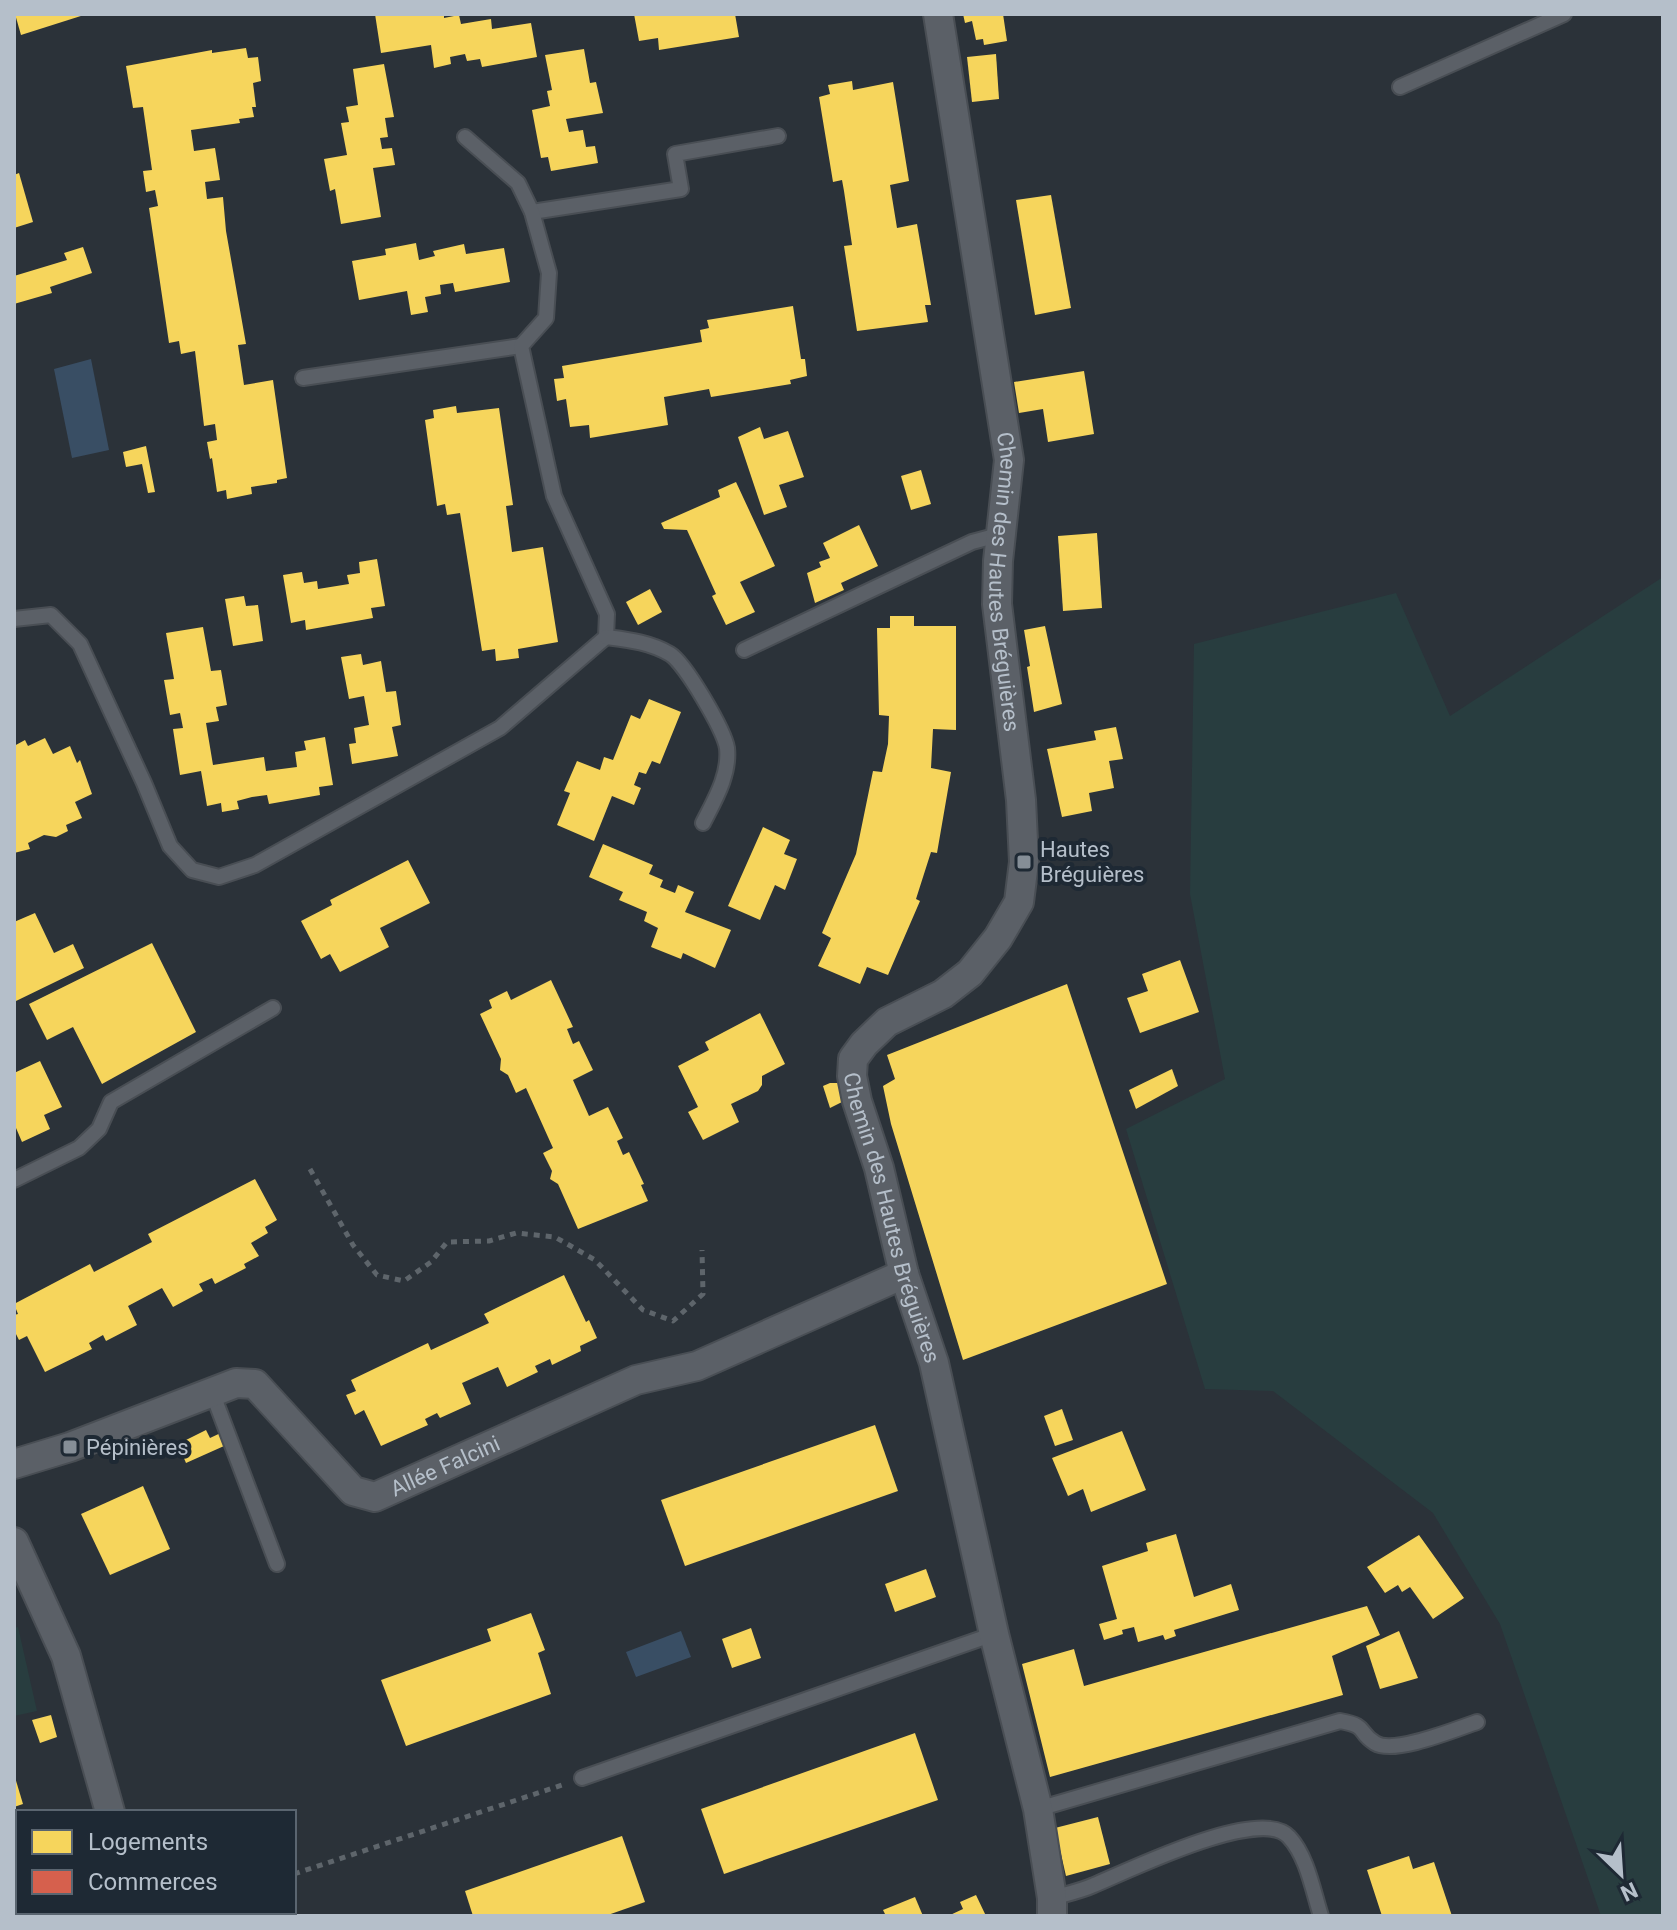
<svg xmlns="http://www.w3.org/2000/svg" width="1677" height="1930" viewBox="0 0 1677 1930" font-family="Roboto,sans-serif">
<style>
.green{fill:#283d3f}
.water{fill:#394e64}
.homes{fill:#f6d55c}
.shops{fill:#d6604d}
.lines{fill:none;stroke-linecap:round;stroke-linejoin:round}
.service-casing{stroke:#494e54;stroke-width:18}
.minor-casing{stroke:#494e54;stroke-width:32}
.path{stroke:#5e656b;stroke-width:5;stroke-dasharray:6 6;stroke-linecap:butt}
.service{stroke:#5b6067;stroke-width:14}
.minor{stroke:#5b6067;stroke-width:28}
.poi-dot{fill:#858e97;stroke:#1e2934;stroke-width:3}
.labels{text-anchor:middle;stroke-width:8;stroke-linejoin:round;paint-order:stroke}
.street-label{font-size:22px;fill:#b5bfca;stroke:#1e2934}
.poi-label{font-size:22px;fill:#b5bfca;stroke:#1e2934;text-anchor:start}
</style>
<rect width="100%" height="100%" fill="#2b3239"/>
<g class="green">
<polygon points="1663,577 1663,1916 1601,1916 1500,1624 1433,1513 1273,1391 1205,1389 1126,1129 1225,1079 1190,894 1194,644 1396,593 1450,716"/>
<polygon points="18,1627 37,1711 14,1716 14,1628"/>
</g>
<g class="water">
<polygon points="91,359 109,450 72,458 54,369"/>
<polygon points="681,1631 691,1657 636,1677 626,1652"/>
</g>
<g class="homes">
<polygon points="15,14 84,14 84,15 21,35"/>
<polygon points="375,14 444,14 444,18 459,15 461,24 491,19 492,29 531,23 537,57 482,67 480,59 467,61 465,54 450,57 451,64 434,68 431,45 381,53"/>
<polygon points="634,14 735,14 739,37 659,50 658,38 639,41"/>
<polygon points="963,14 1003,14 1007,41 984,45 983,39 976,40 972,21 965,23"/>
<polygon points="246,48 248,58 258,57 261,81 253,83 256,107 252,107 254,117 239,119 240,123 191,130 194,151 215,148 220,180 205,182 207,199 223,197 226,231 246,344 238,345 244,385 273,380 287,478 277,480 277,483 251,487 252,494 227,499 226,490 217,492 212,458 210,459 207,442 217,440 215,424 204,426 195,351 181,354 179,341 169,343 149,208 158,206 155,190 146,192 143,171 152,170 143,107 133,108 126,66 212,50 212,53"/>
<polygon points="584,49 590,83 596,82 603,113 566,119 569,132 583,130 586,147 595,146 598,163 551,171 548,157 541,158 532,110 550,106 547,91 552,90 545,55"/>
<polygon points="996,54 999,99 972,102 967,57"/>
<polygon points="384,64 394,117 385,118 388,137 380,138 382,149 392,148 395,165 373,168 381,217 341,224 335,189 330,191 324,159 347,155 341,123 349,122 346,107 358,105 353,69"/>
<polygon points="852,81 853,90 893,82 909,181 890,185 897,228 917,224 931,305 925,305 928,322 857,331 844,246 852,245 844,191 842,180 833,182 819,97 830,94 828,85"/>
<polygon points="19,173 33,222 14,228 14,175"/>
<polygon points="1051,195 1071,308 1035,315 1016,200"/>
<polygon points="416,243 419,260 435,256 433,251 464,244 466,254 504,248 510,282 455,292 453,283 440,285 441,294 425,297 428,312 411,315 407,291 359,300 352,261 386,255 385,249"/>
<polygon points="83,247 92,273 50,287 52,293 14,304 14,276 67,260 64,253"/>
<polygon points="793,306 801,359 805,359 807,376 790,380 791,384 711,397 709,389 664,397 668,425 590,438 589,425 570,427 566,399 557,401 554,379 564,378 562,366 702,342 700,330 709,328 707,320"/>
<polygon points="1084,371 1094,434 1048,442 1043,409 1019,413 1014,382"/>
<polygon points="456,406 457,413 499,408 513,505 506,506 512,552 543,547 558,642 518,649 519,658 496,661 495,649 482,651 460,513 447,515 445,504 437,506 425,420 434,418 433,410"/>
<polygon points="760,427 764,439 788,431 804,477 779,485 787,507 764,515 738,437"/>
<polygon points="146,446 155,492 148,493 142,464 126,467 123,452"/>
<polygon points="921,470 931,504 911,510 901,476"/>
<polygon points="736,482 775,566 740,582 755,612 726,625 712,596 716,594 687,530 664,529 661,523 720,497 718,490"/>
<polygon points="859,525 878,566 841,583 844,590 815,603 807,573 821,567 819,562 830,558 823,543"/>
<polygon points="1097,533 1102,608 1063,611 1058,536"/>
<polygon points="377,559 385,606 371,608 373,618 306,630 305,620 291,623 283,575 302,572 304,583 317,581 318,589 349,584 347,575 360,573 359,562"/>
<polygon points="650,589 662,612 638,625 626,602"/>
<polygon points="244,596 246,606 258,605 263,641 233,646 225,599"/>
<polygon points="890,616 914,616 914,626 956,626 956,730 933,729 931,768 951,772 937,853 931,852 916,899 920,901 888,975 867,967 860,984 818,966 831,938 822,933 856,854 873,771 882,772 888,744 889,716 879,715 877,628 890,628"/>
<polygon points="1045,626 1062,704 1034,712 1027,667 1030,666 1024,630"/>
<polygon points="203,627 211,671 221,670 227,705 216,707 219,721 206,723 213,765 264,757 266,771 297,767 295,752 306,750 304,741 325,737 333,785 319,787 320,795 269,804 267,795 252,797 237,801 239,809 222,812 221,803 207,806 201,771 180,775 173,729 183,728 180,713 170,715 164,680 174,679 166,633"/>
<polygon points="361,654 363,665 381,661 386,692 396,691 401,725 392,727 398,756 352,764 349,744 356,743 354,728 369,725 364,696 349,699 341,657"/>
<polygon points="649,699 681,712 660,764 652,761 646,774 639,772 634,785 641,788 634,805 612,796 594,841 557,825 570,793 564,791 577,761 600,770 604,757 613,760 631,715 640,719"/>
<polygon points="1116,727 1123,759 1109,761 1114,788 1089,793 1092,811 1062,817 1047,749 1096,740 1094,731"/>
<polygon points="45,738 53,754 70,746 77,763 80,760 92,794 75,802 82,818 66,825 68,831 56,837 44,835 28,843 30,849 14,853 14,746 25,740 28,746"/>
<polygon points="763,827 790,840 784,854 797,859 785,890 775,885 760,920 728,906"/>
<polygon points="603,844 653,865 649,874 663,880 660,887 675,893 678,885 694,892 685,912 731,930 715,968 683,953 681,959 651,947 658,928 644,921 647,912 619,900 623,892 589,877"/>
<polygon points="408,860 430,903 380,928 389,947 340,972 330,954 321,959 301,921 332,905 330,900"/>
<polygon points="35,913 54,953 73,944 84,968 16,1001 14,996 14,922"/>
<polygon points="152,943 196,1032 102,1084 73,1027 47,1040 29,1004"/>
<polygon points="1180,960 1199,1012 1140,1033 1127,998 1148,991 1142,974"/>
<polygon points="551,980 573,1027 567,1029 573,1044 579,1041 593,1070 573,1080 589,1116 608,1107 623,1138 617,1141 623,1155 629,1152 644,1184 641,1185 648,1201 578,1229 558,1184 550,1179 552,1171 543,1153 553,1148 548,1137 526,1088 516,1093 508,1075 500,1070 501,1059 480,1014 492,1008 489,1000 507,991 511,1000"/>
<polygon points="1067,984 1167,1284 963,1360 891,1124 883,1086 895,1079 887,1055"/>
<polygon points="760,1013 785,1064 762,1076 762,1085 758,1091 731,1104 739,1122 703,1140 688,1112 698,1107 678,1066 709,1050 705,1042"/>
<polygon points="40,1061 62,1107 44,1115 50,1129 22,1142 16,1128 14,1129 14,1073"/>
<polygon points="1172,1069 1178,1086 1136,1109 1129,1090"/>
<polygon points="830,1083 839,1083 843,1086 848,1099 830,1108 823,1086"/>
<polygon points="255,1179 277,1220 265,1227 268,1233 251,1243 259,1256 244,1264 246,1268 215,1284 212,1278 199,1284 203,1291 173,1307 162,1288 128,1306 137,1325 106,1341 103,1335 89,1343 92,1349 45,1372 27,1336 19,1340 14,1330 14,1315 18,1314 14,1304 90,1264 94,1272 152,1242 148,1234"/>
<polygon points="564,1275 586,1322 589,1320 597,1338 580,1346 581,1351 552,1365 550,1359 535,1366 538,1372 507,1387 498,1367 462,1383 471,1404 440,1418 437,1413 425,1419 428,1425 381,1446 364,1410 355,1415 346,1395 356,1391 351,1380 428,1343 431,1350 489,1323 484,1314"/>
<polygon points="1062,1409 1073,1440 1055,1446 1044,1416"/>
<polygon points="875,1425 898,1491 685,1566 661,1500"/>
<polygon points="206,1430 210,1438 227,1430 233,1442 186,1463 178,1444"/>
<polygon points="1122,1431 1146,1490 1091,1512 1083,1489 1068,1496 1052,1458"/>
<polygon points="143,1486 170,1549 110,1575 81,1514"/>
<polygon points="1176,1534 1194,1597 1231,1584 1239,1610 1174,1630 1176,1636 1165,1640 1163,1635 1138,1642 1134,1627 1122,1630 1123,1634 1104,1640 1099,1624 1117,1619 1102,1566 1148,1551 1146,1543"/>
<polygon points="1419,1535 1464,1598 1433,1619 1410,1587 1402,1592 1398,1585 1385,1593 1367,1567"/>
<polygon points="926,1569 936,1597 895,1612 885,1584"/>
<polygon points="1367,1606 1380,1635 1332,1656 1343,1695 1050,1777 1022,1664 1074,1649 1084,1686"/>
<polygon points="531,1613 545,1650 538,1653 551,1694 406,1746 381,1680 491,1641 487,1629"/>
<polygon points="751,1628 761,1658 732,1668 722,1639"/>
<polygon points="1399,1631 1418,1678 1380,1689 1366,1646"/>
<polygon points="51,1715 57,1737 40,1743 32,1720"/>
<polygon points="915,1733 938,1800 724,1874 701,1809"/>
<polygon points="14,1774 23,1804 14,1807"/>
<polygon points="1098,1817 1110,1864 1066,1876 1055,1828"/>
<polygon points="622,1836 645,1902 605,1916 473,1916 465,1891"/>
<polygon points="1409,1856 1413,1869 1434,1862 1452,1916 1382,1916 1367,1870"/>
<polygon points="976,1895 986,1916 948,1916 963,1909 960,1902"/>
<polygon points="915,1897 923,1916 886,1916 883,1910"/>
</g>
<polygon class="shops" points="14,1875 18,1875 18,1912 37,1912 37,1916 14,1916"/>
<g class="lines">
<defs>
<g id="service">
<polyline points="1400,87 1564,14"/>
<polyline points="532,212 681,189 675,154 778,136"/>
<polyline points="303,378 521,346"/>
<polyline points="14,619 51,615 80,644 144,783 170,846 192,870 219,877 255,865 500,728 606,637 607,614 554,496 521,346 546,318 549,273 532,212 518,183 465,137"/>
<path d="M 606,637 C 629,640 649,642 670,654 C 685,663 724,730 727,748 C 730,775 714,801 703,823"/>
<polyline points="744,650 972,542 1002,534"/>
<polyline points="14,1180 79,1148 99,1129 111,1102 273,1008"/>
<polyline points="212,1392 277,1564"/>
<polyline points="582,1778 994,1634"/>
<path d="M 1038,1809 L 1340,1721 C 1369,1726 1357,1732 1375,1743 C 1394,1755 1456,1729 1477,1722"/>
<path d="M 1052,1898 C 1066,1894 1081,1891 1094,1885 C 1128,1871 1261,1805 1289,1837 C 1307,1856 1313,1891 1321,1916"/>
</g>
<g id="minor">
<path id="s1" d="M 938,14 L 1009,460 L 998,561 L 997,604 L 1021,800 L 1024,862 L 1019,902 L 998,938 L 970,973 L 943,994 L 887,1022 L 864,1044 L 853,1059 L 852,1076 L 857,1101 L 879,1168 L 904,1274 L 934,1363 L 994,1634 L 1038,1809 L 1052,1898 L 1052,1916"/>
<path id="s2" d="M 14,1464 L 70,1447 L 236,1383 L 255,1384 L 353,1491 L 375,1497 L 636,1380 L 697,1366 L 904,1274"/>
<polyline points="14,1542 66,1656 110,1812"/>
<polyline points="139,1912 140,1916"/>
</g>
</defs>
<use href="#service" class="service-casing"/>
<use href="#minor" class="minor-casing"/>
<g class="path">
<polyline points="310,1169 353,1245 377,1275 404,1281 431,1262 447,1242 489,1241 516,1233 555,1237 595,1260 643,1310 673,1321 703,1294 702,1250"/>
<polyline points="294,1874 562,1785"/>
<polyline points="171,1916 182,1912"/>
</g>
<use href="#service" class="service"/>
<use href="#minor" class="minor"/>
</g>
<g class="poi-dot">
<rect x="1016" y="854" width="16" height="16" rx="4"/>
<rect x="62" y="1439" width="16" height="16" rx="4"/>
</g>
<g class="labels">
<g class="street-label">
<text dy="8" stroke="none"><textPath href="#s1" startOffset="574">Chemin des Hautes Bréguières</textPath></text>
<text dy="8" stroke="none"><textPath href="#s1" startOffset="1294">Chemin des Hautes Bréguières</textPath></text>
<text dy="8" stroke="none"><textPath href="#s2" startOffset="500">Allée Falcini</textPath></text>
</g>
<g class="poi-label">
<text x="1040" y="857">Hautes<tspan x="1040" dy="25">Bréguières</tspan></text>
<text x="86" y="1455">Pépinières</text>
</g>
</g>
<rect width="1677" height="1930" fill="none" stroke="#b5bfca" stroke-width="32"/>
<rect x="16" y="1810" width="280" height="104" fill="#1e2934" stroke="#5a6570" stroke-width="2"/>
<rect x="32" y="1830" width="40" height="24" fill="#f6d55c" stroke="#5a6570" stroke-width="2"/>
<text x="88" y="1850" font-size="24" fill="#b5bfca">Logements</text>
<rect x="32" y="1870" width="40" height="24" fill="#d6604d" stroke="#5a6570" stroke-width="2"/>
<text x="88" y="1890" font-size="24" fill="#b5bfca">Commerces</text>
<g transform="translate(1621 1874) rotate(155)" stroke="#1e2934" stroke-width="6" paint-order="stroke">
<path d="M0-6L14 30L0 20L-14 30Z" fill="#b5bfca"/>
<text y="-12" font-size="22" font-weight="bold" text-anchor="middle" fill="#b5bfca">N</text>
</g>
</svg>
